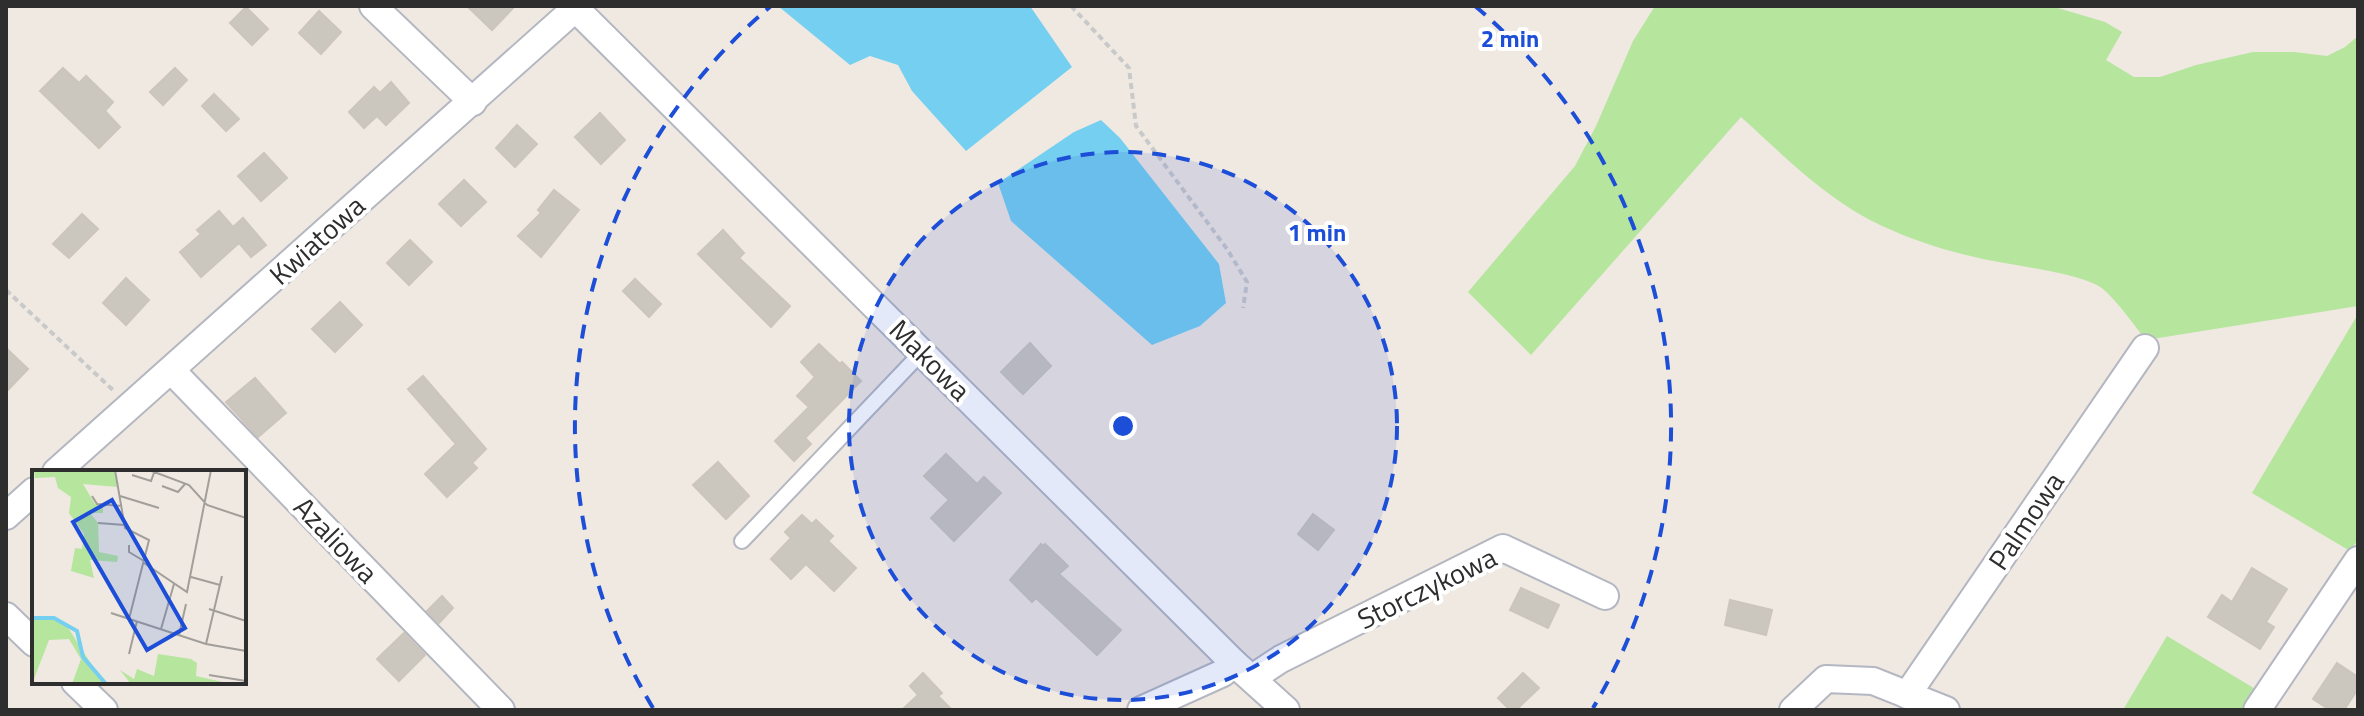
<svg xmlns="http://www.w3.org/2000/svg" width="2364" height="716" viewBox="0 0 2364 716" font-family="'Titillium Web',sans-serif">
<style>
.green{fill:#b6e59e}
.water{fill:#75cff0}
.building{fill:#cbc7bf;stroke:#cbc5ba;stroke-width:2}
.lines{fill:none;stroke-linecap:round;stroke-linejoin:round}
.lane-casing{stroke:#b4b7c1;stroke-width:18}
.street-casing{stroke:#b4b7c1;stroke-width:30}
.path{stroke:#c9c9c9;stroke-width:4;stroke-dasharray:6 4;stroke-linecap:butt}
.lane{stroke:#fff;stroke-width:14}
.street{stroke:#fff;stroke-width:26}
.ring{fill:none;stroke:#1d4ed8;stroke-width:4;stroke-dasharray:14 10}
.labels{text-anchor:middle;stroke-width:8;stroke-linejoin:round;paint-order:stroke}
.street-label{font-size:28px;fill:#2e2e2e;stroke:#fff}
.inset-river{fill:none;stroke:#75cff0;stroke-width:4}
.inset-road{fill:none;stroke:#a29e99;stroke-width:2}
.view{fill:#1d4ed8;fill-opacity:0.15;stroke:#1d4ed8;stroke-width:4}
.inset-edge{fill:none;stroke:#2e2e2e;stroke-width:4}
.centre{fill:#1d4ed8;stroke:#fff;stroke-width:4}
.ring-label{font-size:24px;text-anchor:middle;font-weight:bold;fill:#1d4ed8;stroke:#fff;stroke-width:8;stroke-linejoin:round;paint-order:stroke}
</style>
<rect width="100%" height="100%" fill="#efe9e1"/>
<g class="green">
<path d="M 1655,6 L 2051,6 L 2105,22 L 2122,32 L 2106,60 L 2134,77 L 2160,77 L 2196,65 L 2253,52 L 2294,52 L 2327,56 L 2345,47 L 2358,36 L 2358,306 L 2146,340 C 2133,324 2119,303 2103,289 C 2084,273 2007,265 1979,258 C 1942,250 1903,237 1870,220 C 1821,194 1781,153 1741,117 L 1531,355 L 1468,292 L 1575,166 L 1596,126 L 1633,41 Z"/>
<polygon points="2358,314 2358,540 2350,551 2252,493"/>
<polygon points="2167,636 2257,690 2243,710 2123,710"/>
</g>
<g class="water">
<polygon points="778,6 1030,6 1072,67 966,151 912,91 898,65 870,56 850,65"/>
<polygon points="1101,120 1120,138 1219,264 1226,303 1200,326 1152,345 1011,221 998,183 1074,132"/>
</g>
<g class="building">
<polygon points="467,6 515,6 492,30"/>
<polygon points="246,7 268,29 252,45 230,23"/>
<polygon points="319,11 341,32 321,54 299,33"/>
<polygon points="63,68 79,83 86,76 113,102 105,111 120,127 99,148 40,91"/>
<polygon points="175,68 187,80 163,105 150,92"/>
<polygon points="391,82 409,103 386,125 377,116 364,128 349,112 374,87 380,93"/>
<polygon points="214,94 239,119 226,131 202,106"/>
<polygon points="600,113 625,140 601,164 575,137"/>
<polygon points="517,125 537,144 515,167 496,148"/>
<polygon points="264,153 287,178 261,201 238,176"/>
<polygon points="464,180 486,202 461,226 439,204"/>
<polygon points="554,190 579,210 541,257 518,236 541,213 538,210"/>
<polygon points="219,211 233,227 243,218 266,245 251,257 239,243 201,277 180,252 201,234 197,230"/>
<polygon points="82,214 98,229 69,258 53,244"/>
<polygon points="723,230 744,253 739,258 790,306 771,327 698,254"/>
<polygon points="410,240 432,262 409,285 387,263"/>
<polygon points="126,278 149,300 126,325 103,303"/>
<polygon points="635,279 661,304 649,317 623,291"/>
<polygon points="340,302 362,325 335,352 312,329"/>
<polygon points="1030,343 1051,366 1023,394 1001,372"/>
<polygon points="819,344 840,364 842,362 861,381 805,438 811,444 794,461 775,441 809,407 797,396 815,377 801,362"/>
<polygon points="6,348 28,369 6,392"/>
<polygon points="423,376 486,449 472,463 477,468 447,497 425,474 456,444 408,389"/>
<polygon points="255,378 286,413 258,437 226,402"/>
<polygon points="946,454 977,484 984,477 1001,493 954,541 931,518 949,500 924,476"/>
<polygon points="718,462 749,496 726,519 693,485"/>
<polygon points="1313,514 1334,530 1318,550 1298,534"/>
<polygon points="802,515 812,524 816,520 833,536 828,541 856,568 834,591 806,564 791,579 771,559 791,538 785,532"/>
<polygon points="1041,544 1043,546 1045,544 1068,566 1059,574 1121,630 1097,655 1036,598 1032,602 1010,580"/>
<polygon points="2252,568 2287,589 2266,622 2274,627 2260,649 2208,617 2222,595 2232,602"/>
<polygon points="1521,588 1559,605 1548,628 1510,610"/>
<polygon points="442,596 453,608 439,623 427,611"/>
<polygon points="1730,600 1772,610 1766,635 1725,625"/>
<polygon points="404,633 425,655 399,681 377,659"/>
<polygon points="2337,663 2358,677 2358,689 2344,710 2330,710 2313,699"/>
<polygon points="923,673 942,693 938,696 952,710 902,710 918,695 910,686"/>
<polygon points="1523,673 1539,688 1516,710 1510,710 1498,698"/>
</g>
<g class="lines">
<defs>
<polyline id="lane" points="742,541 922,352"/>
<g id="street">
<polyline points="373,6 473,102"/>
<polyline points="575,8 1234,663 1286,710"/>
<polyline points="171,370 501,710"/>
<polyline points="56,472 578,6"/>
<polyline points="6,516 34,491"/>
<polyline points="6,616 34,643"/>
<polyline points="1252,678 1281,659 1503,548 1605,596"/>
<polyline points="75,682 104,710"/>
<polyline points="1907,695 2145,348"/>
<polyline points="1141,710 1223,673 1234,663"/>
<polyline points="1793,710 1826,679 1873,681 1946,710"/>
<polyline points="2257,710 2358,560"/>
</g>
</defs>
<use href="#lane" class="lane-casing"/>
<use href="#street" class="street-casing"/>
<g class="path">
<polyline points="1071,6 1129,68 1136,126 1227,249 1247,282 1243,308"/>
<polyline points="6,290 114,391"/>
</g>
<use href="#lane" class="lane"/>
<use href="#street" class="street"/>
</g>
<circle cx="1123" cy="426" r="274" fill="#1d4ed8" fill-opacity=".12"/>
<g class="ring">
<circle cx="1123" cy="426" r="274"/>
<path d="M653 708A548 548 0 0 1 771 6M1475 6A548 548 0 0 1 1593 708"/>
</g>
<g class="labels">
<g class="street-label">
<text transform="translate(317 240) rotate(-42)" y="10">Kwiatowa</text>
<text transform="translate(930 360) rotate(45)" y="10">Makowa</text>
<text transform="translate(2026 521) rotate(-56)" y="10">Palmowa</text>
<text transform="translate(336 540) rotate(46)" y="10">Azaliowa</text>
<text transform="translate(1427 588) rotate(-26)" y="10">Storczykowa</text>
</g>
</g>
<g transform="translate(32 470)">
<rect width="214" height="214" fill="#efe9e1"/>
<path d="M 83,0 L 86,17 L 51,14 L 63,34 L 71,36 L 71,43 L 58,43 L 66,53 L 67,82 L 86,86 L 85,92 L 58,90 L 62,108 L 39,101 L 43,78 L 50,79 L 52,64 L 37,43 L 39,27 L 26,18 L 23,7 L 3,8 L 2,2 ZM 0,149 L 21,149 L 35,156 L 72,214 L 40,214 L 49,189 L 37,169 L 17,170 L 0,214 ZM 126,184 L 159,189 L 165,193 L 164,206 L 200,214 L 99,214 L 88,200 L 102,209 L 105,199 L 122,206 Z" fill="#b6e59e"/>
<path class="inset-river" d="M 0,148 L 22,148 L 45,161 L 51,187 L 74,214"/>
<path class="inset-road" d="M 83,0 L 93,58 L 117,70 L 97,149M 117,0 L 157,15 L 175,35 L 214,48M 100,5 L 119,11 L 123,0M 130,16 L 146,22 L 153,14M 60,26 L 65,34 L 90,36M 88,26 L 127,38M 66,53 L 93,55M 97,75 L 97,82 L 112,91M 112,93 L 155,122 L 179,0M 159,107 L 188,115M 177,139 L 214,151M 79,143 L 174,174 L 214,181M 129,159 L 142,114M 147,165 L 154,134M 174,174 L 190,106M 97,184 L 105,151M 177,205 L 214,211"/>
<path class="view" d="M 80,30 L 153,158 L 115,180 L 41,52 Z"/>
<rect width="214" height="214" class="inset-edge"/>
</g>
<circle cx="1123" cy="426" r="12" class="centre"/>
<g class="ring-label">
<text x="1510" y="47">2 min</text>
<text x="1317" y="241">1 min</text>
</g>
<rect width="2364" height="716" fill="none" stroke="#2e2e2e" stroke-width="16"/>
</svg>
